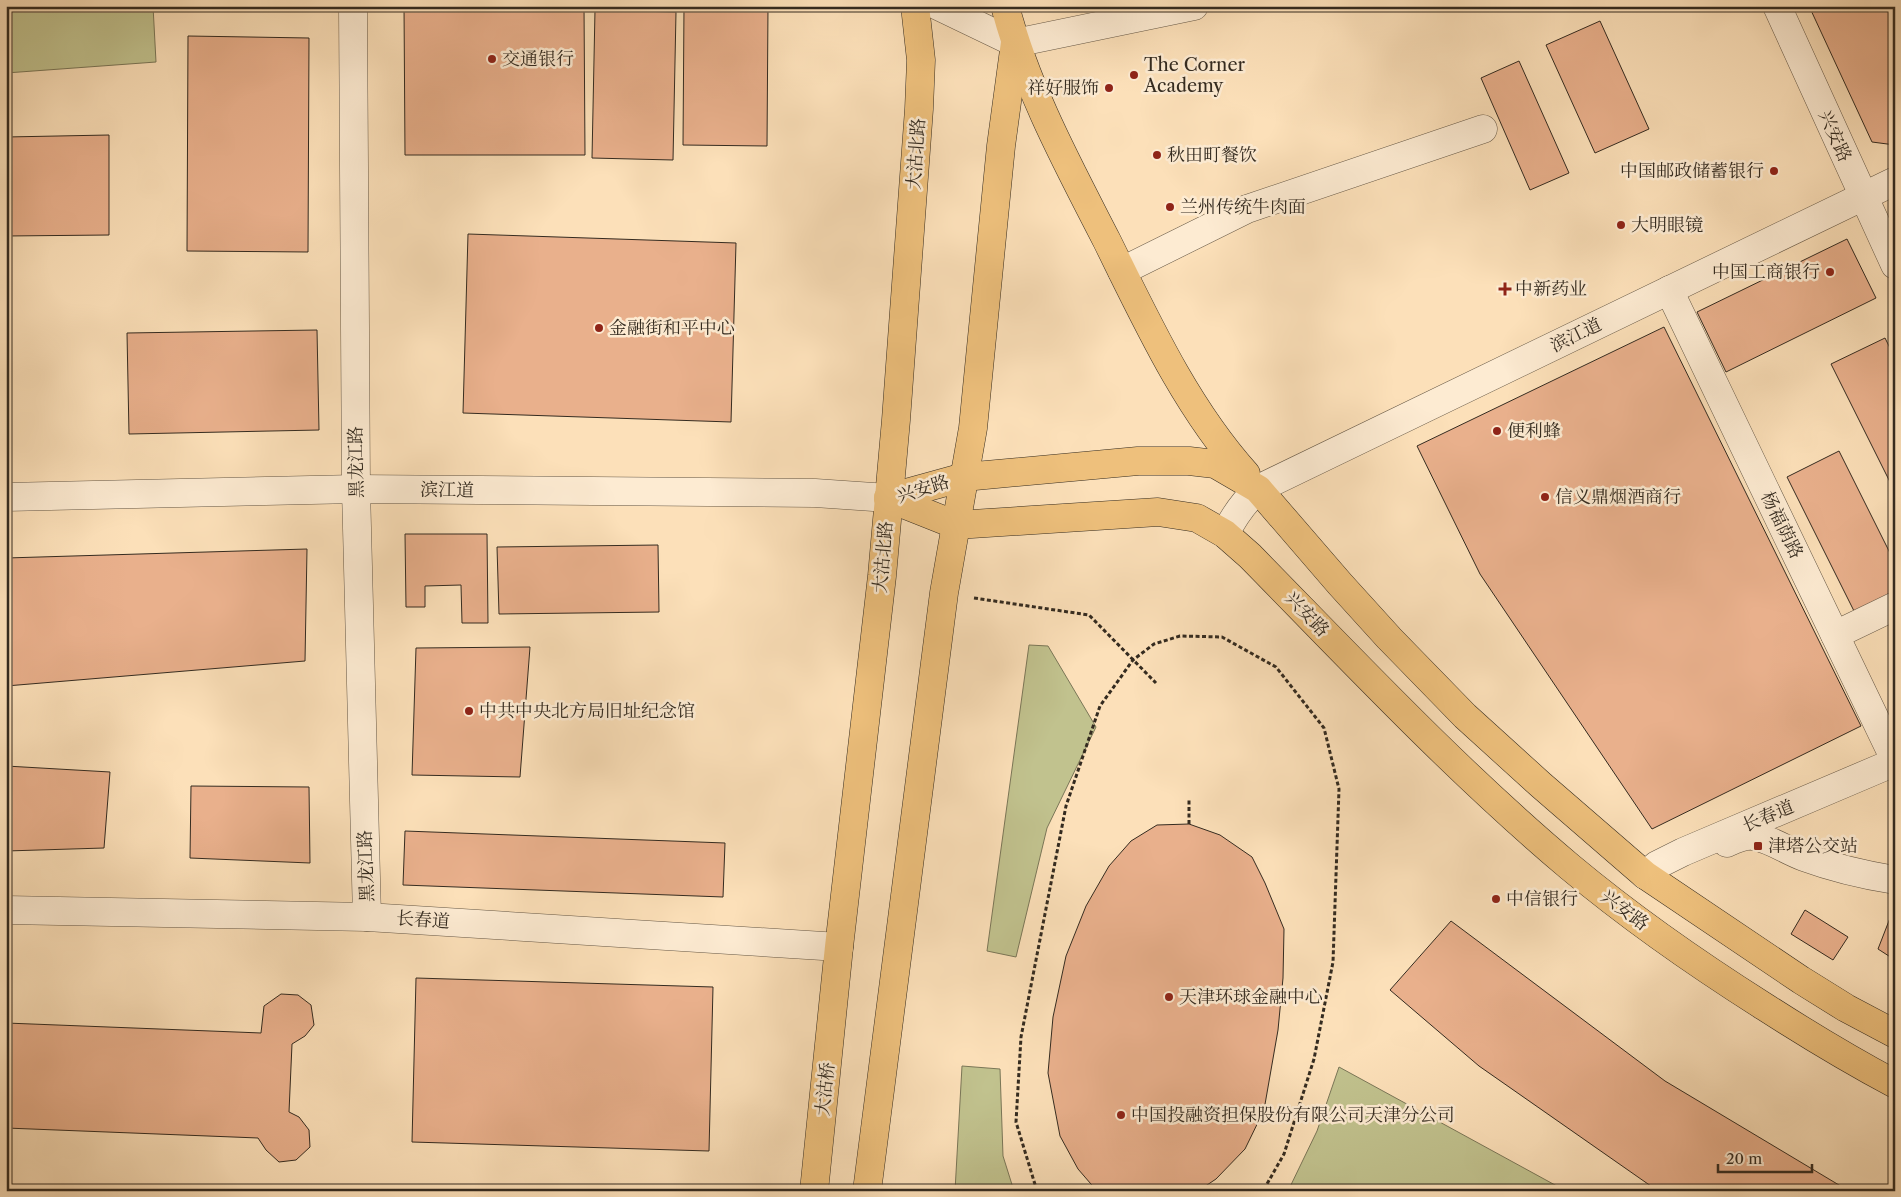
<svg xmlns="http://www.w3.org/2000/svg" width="1901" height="1197" viewBox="0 0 1901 1197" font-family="'Libre Caslon Text','Noto Serif SC',serif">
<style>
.green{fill:#c1c28e;stroke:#7a7657}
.building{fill:#e9b08c;stroke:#342b20}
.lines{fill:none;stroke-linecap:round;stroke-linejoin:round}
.minor-casing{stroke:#665846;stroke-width:29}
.major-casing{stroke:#342b20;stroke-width:29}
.path{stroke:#342b20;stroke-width:3;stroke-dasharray:4 2.5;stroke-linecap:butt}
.minor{stroke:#fdebd2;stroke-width:28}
.major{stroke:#eec07c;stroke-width:28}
.poi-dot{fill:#8f2418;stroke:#fdebd2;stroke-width:2}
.labels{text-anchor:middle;stroke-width:5;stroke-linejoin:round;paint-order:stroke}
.poi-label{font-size:18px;fill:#342b20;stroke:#fdebd2;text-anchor:start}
.street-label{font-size:18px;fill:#342b20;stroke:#fdebd2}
</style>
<rect width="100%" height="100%" fill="#fce0b9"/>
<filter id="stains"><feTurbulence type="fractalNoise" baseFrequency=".004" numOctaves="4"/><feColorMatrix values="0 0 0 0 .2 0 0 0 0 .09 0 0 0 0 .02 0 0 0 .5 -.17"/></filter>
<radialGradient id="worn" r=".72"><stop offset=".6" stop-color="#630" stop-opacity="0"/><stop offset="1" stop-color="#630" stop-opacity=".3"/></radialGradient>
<g class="green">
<polygon points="6,6 153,6 156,62 6,73"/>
<polygon points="1029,645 1048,646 1096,727 1047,828 1016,957 987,951"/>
<polygon points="962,1066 1000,1069 1003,1156 1014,1191 955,1191"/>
<polygon points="1339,1067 1566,1191 1288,1191 1317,1131"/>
</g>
<g class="building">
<polygon points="404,6 584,6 585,155 405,155"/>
<polygon points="684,6 768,6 767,146 683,145"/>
<polygon points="1809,6 1895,6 1895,145 1872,142"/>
<polygon points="595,10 676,12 673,160 592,158"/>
<polygon points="1600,21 1649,129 1595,153 1546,45"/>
<polygon points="188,36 309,38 308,252 187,251"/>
<polygon points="1519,61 1569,173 1530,190 1481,78"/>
<polygon points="109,135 109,235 6,236 6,137"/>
<polygon points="468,234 736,243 731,422 463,413"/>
<polygon points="1847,239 1876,298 1726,372 1697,312"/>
<polygon points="1664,327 1861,726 1652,829 1480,574 1417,446"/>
<polygon points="317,330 319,430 129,434 127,333"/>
<polygon points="1885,338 1895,358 1895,492 1831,364"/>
<polygon points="1839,451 1895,563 1895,596 1856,615 1787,477"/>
<polygon points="405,534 487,534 488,623 462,623 461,585 425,586 425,607 406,607"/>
<polygon points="658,545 659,612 499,614 497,547"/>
<polygon points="307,549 305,661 6,686 6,558"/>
<polygon points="530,647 520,777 412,775 416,648"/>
<polygon points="6,766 110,772 104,848 6,851"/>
<polygon points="191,786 309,787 310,863 190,858"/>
<polygon points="1189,824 1220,835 1252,857 1265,883 1284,929 1283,978 1278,1030 1264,1110 1245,1149 1216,1179 1198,1191 1097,1191 1078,1169 1060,1136 1048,1073 1053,1017 1066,956 1086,906 1109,866 1131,841 1157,825"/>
<polygon points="405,831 725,843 723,897 403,885"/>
<polygon points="1805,910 1848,937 1833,960 1791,934"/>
<polygon points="1892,913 1895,914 1895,960 1878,949"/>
<polygon points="1451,921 1665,1081 1849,1191 1658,1191 1479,1066 1390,990"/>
<polygon points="416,978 713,987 709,1151 412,1142"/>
<polygon points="281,994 298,995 311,1005 314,1025 305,1036 292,1044 289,1112 299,1117 309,1130 310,1147 296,1160 279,1162 266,1150 258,1138 6,1128 6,1023 261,1033 264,1006"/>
</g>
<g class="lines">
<defs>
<g id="minor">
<polyline points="353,6 356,489 367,917"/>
<polyline points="938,6 1015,43 1194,6"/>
<polyline points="1777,6 1895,265"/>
<polyline points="1122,271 1247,209 1483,129"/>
<polyline points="1669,290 1895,760"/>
<polyline points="6,497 356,489 815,493 888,498"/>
<path d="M 1225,534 C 1234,516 1244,502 1258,489 L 1895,181"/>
<polyline points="1835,635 1895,606"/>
<path d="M 1727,843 C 1736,839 1744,835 1753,836 C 1771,839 1787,851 1804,857 C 1834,868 1864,875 1895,880"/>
<polyline points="1645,875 1657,865 1683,852 1895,762"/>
<polyline points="6,910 367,917 839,947"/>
</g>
<g id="major">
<path d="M 1005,6 C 1027,90 1068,165 1107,241 C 1147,322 1186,407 1246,474"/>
<polyline points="888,498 964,477 1138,461 1189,461 1215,464 1258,489 1340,584 1389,638 1465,716 1541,785 1645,875 1801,980 1846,1008 1895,1034"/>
<path d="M 888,498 L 956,525 L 1158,512 L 1197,518 L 1225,534 L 1250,556 C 1354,662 1456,771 1570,867 C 1631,918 1697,964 1765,1007 C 1807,1034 1850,1060 1895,1084"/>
<polyline points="814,1191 839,947 882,576 896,420 919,109 921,60 915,6"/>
<polyline points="867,1191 944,593 973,428 1001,146 1015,43"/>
</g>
</defs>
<use href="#minor" class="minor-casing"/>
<use href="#major" class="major-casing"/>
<g class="path">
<polyline points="974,598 1089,615 1156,683"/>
<polyline points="1189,824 1189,799"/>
<polyline points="1037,1191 1016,1122 1021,1037 1066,806 1100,706 1133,660 1154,644 1180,636 1222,637 1276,667 1324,728 1339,789 1333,962 1314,1059 1284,1154 1263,1191"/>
</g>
<use href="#minor" class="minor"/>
<use href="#major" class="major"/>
</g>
<g class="poi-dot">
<circle cx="492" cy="59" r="5"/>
<circle cx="1134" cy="75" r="5"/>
<circle cx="1109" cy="88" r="5"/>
<circle cx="1157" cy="155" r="5"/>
<circle cx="1774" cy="171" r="5"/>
<circle cx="1170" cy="207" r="5"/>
<circle cx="1621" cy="225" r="5"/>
<circle cx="1830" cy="272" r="5"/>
<path d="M1502.5 281.5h5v5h5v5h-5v5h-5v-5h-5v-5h5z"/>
<circle cx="599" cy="328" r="5"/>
<circle cx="1497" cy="431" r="5"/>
<circle cx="1545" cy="497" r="5"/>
<circle cx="469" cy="711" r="5"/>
<rect x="1753" y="841" width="10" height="10" rx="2.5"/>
<circle cx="1496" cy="899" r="5"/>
<circle cx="1169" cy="997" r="5"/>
<circle cx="1121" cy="1115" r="5"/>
</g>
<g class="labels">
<g class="poi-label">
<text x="502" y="65">交通银行</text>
<text x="1144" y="71">The Corner<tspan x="1144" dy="21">Academy</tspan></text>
<text x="1099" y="94" text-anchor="end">祥好服饰</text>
<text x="1167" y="161">秋田町餐饮</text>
<text x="1764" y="177" text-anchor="end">中国邮政储蓄银行</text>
<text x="1180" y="213">兰州传统牛肉面</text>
<text x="1631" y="231">大明眼镜</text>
<text x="1820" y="278" text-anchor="end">中国工商银行</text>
<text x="1515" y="295">中新药业</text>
<text x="609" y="334">金融街和平中心</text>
<text x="1507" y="437">便利蜂</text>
<text x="1555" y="503">信义鼎烟酒商行</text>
<text x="479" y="717">中共中央北方局旧址纪念馆</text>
<text x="1768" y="852">津塔公交站</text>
<text x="1506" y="905">中信银行</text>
<text x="1179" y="1003">天津环球金融中心</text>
<text x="1131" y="1121">中国投融资担保股份有限公司天津分公司</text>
</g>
<g class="street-label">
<text transform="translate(1835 136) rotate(66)" y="6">兴安路</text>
<text transform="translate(916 154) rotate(-86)" y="6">大沽北路</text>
<text transform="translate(1576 335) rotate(-26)" y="6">滨江道</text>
<text transform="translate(356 462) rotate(-91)" y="6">黑龙江路</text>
<text transform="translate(923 489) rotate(-17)" y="6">兴安路</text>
<text transform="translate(447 490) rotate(1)" y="6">滨江道</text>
<text transform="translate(1782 525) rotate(64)" y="6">杨福荫路</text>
<text transform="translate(883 557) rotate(-85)" y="6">大沽北路</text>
<text transform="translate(1307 614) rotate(46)" y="6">兴安路</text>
<text transform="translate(1768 816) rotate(-23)" y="6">长春道</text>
<text transform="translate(366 866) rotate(-92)" y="6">黑龙江路</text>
<text transform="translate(1625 910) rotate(37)" y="6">兴安路</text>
<text transform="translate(423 920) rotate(4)" y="6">长春道</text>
<text transform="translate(825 1089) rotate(-84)" y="6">大沽桥</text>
</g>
</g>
<rect width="1901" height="1197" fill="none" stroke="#fce0b9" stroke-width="25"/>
<rect x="8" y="8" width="1886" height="1182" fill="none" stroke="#342b20" stroke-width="2.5"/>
<rect x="12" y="12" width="1876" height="1172" fill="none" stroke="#342b20"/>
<path d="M1718 1164v8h94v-8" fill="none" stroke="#342b20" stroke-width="2.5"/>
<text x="1726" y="1164" font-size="15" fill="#342b20" stroke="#fdebd2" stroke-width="4" paint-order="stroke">20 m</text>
<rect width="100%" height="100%" filter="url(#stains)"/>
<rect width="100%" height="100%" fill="url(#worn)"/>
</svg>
